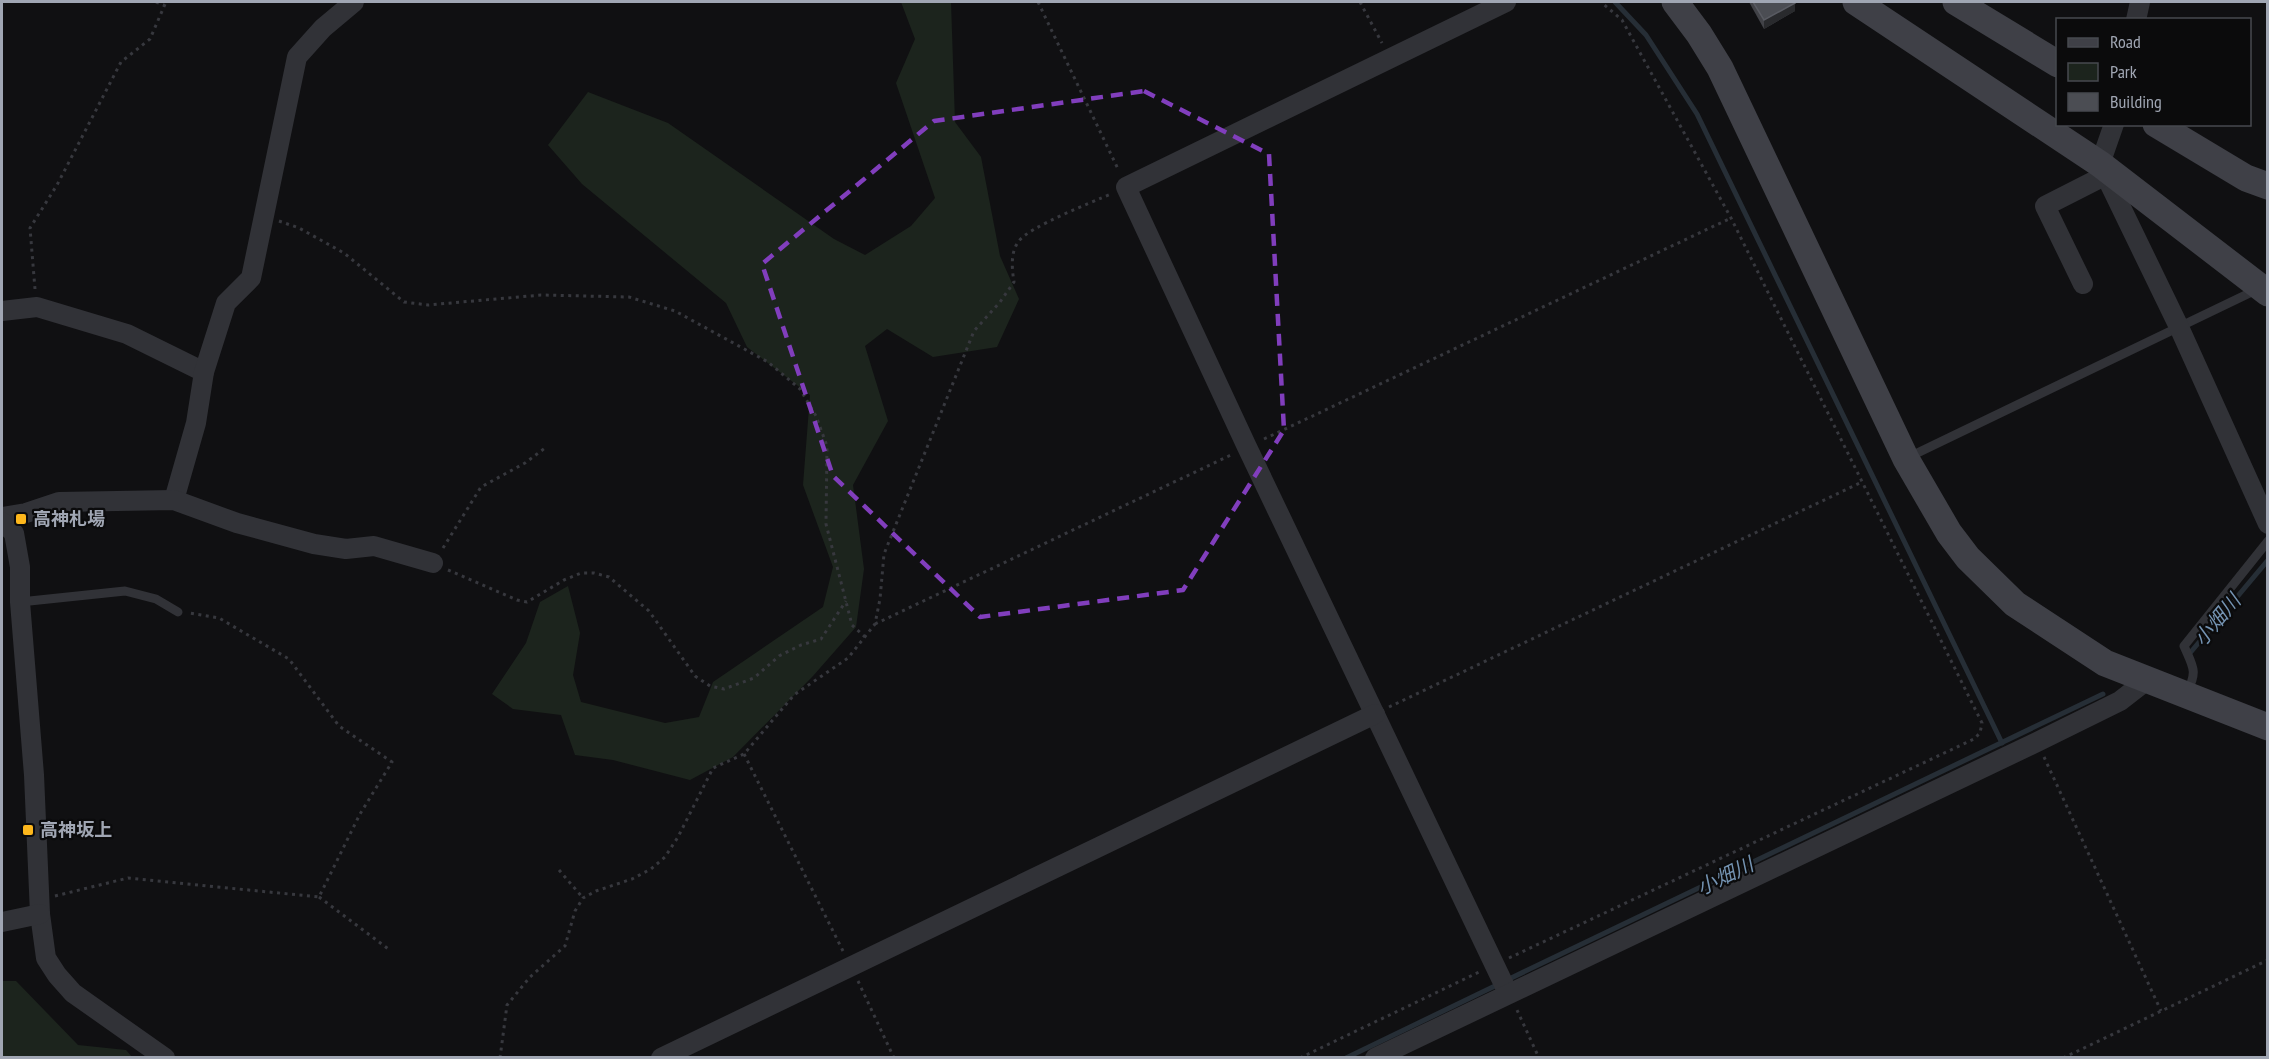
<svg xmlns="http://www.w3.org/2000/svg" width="2269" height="1059" viewBox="0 0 2269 1059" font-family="'PT Sans Narrow','Noto Sans JP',sans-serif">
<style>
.green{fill:#1c241d}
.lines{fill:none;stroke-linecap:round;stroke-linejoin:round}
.stream{stroke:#262e36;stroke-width:5}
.path{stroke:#37383e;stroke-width:3;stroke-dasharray:3 4.5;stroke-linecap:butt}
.lane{stroke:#313237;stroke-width:9}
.street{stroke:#313237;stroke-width:20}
.secondary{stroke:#3f4047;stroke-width:27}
.wall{fill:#414247}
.shaded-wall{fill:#292a2d}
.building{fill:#4b4d53;stroke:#595b62;stroke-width:1.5}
.marked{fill:none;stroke:#813ebd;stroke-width:4.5;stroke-dasharray:12 8;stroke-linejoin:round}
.poi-dot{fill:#fdb71c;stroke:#0b0b0c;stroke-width:2}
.labels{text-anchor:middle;stroke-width:4.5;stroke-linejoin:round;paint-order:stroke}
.poi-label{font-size:18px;font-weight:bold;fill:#a0a6b3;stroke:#0b0b0c;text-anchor:start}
.water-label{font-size:20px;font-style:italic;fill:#7493b2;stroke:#0b0b0c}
</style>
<rect width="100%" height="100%" fill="#101012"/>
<g class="green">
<polygon points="901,2 951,2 955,122 981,157 1000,256 1019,299 997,347 933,357 887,329 865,346 888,421 853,485 864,569 856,627 813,676 733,757 690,780 613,760 575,755 561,715 513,709 492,694 526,643 540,602 568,586 580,633 573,675 581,702 665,723 699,717 713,682 823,607 833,567 803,485 810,395 747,347 726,303 582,184 548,145 588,92 668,123 834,239 865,255 911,226 935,198 896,83 915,39"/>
<polygon points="2,981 16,981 78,1045 126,1050 132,1057 2,1057"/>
</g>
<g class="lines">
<g class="stream">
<polyline points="1615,2 1646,35 1697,114 2002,743"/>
<polyline points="2190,653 2268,560"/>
<polyline points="1507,980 2103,694"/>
<polyline points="1346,1058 1499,984"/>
</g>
<g class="path">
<polyline points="156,2 164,5"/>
<polyline points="1038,2 1119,171"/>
<polyline points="1360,2 1382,43"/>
<polyline points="279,221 299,228 344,253 404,302 428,305 541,295 629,297 675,311 768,362 800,389 816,416 827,446 826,524 852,625 865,637"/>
<polyline points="35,289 30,228 57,185 121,62 150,39 166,2"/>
<polyline points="1264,439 1731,218"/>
<polyline points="443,548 481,487 525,463 545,448"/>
<polyline points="448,570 517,600 527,602 564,580 581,573 594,573 609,577 649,611 695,676 710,686 724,689 754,678 779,656 801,645 821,639 846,601"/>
<polyline points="875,624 1231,455"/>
<polyline points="1389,707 1862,482"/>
<polyline points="744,754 843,951"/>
<polyline points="2044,757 2161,1011"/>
<polyline points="559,870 583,898"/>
<polyline points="55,896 128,878 319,897 360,814 392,762 339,726 289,659 219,618 189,613"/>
<polyline points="319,897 391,951"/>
<polyline points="1509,958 1974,739 1980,733 1982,723 1731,218 1622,20 1601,2"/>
<polyline points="858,981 894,1058"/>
<polyline points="1517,1010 1539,1058"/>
<path d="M 500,1058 L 507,1005 L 530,977 L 565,946 L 575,911 L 583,898 L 596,891 L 632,879 L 651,869 L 665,857 L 678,837 L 713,768 L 744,754 L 794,695 L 848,658 L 875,624 L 880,599 L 884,554 L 974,331 L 1000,302 L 1014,282 C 1012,269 1010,252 1019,241 C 1029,227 1092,202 1111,194"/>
<polyline points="1300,1058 1479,972"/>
<polyline points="2063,1058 2268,960"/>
</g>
<g class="lane">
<polyline points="1909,457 2258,289"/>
<polyline points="20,602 125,591 156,599 178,612"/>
<path d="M 2187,692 C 2198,671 2193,667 2184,646 L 2268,541"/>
</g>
<g class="street">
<polyline points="1506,2 1126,187 1247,447 1508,993"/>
<polyline points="2136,20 2140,2"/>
<polyline points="2114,124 2100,164 2179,327 2268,524"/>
<polyline points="2083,284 2045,206 2106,175"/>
<polyline points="2,311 37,307 127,334 204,372"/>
<polyline points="174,500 196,423 204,372 226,303 251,278 297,57 323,28 354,2"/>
<polyline points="2,517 26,513 59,502 174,500 237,523 314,544 346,549 374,546 433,563"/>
<polyline points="2,522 14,533 20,567 20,602 34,775 40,914 46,958 57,975 73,993 165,1058"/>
<polyline points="2,922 40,914"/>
<polyline points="661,1058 1375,714"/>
<polyline points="1375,1058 2037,742 2120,701 2147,680"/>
</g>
<g class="secondary">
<polyline points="1675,2 1699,34 1720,68 1906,459 1949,533 1968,558 2015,604 2105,663 2268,727"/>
<polyline points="1856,2 2100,164 2268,293"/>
<polyline points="1956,2 2058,64"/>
<polyline points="2156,124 2246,178 2268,186"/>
</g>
</g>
<polygon class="wall" points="1749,2 1794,2 1795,11 1764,29"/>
<polygon class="shaded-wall" points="1795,3 1795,11 1764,29 1764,20"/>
<polygon class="building" points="1753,2 1794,2 1795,3 1764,20"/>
<path class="marked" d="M 1144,91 L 1269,154 L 1284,430 L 1183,590 L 980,617 L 833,476 L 762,264 L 934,121 Z"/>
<g class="poi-dot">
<rect x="15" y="513" width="12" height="12" rx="3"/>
<rect x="22" y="824" width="12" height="12" rx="3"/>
</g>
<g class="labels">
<g class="poi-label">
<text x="33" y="525">高神札場</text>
<text x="40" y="836">高神坂上</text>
</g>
<g class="water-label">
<text transform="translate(2217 620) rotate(-50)" y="7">小畑川</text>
<text transform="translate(1725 876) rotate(-26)" y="7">小畑川</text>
</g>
</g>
<rect width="2269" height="1059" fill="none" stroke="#a0a6b3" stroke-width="6"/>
<rect x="2056" y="18" width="195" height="108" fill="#0b0b0c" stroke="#47494f" stroke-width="1.5"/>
<rect x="2068" y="38" width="30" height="9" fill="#3f4047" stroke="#47494f" stroke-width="1.5"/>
<text x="2110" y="48" font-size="18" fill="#a0a6b3">Road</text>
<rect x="2068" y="63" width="30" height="18" fill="#1c241d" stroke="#47494f" stroke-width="1.5"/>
<text x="2110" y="78" font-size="18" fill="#a0a6b3">Park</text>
<rect x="2068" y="93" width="30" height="18" fill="#4b4d53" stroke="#47494f" stroke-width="1.5"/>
<text x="2110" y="108" font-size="18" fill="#a0a6b3">Building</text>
</svg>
